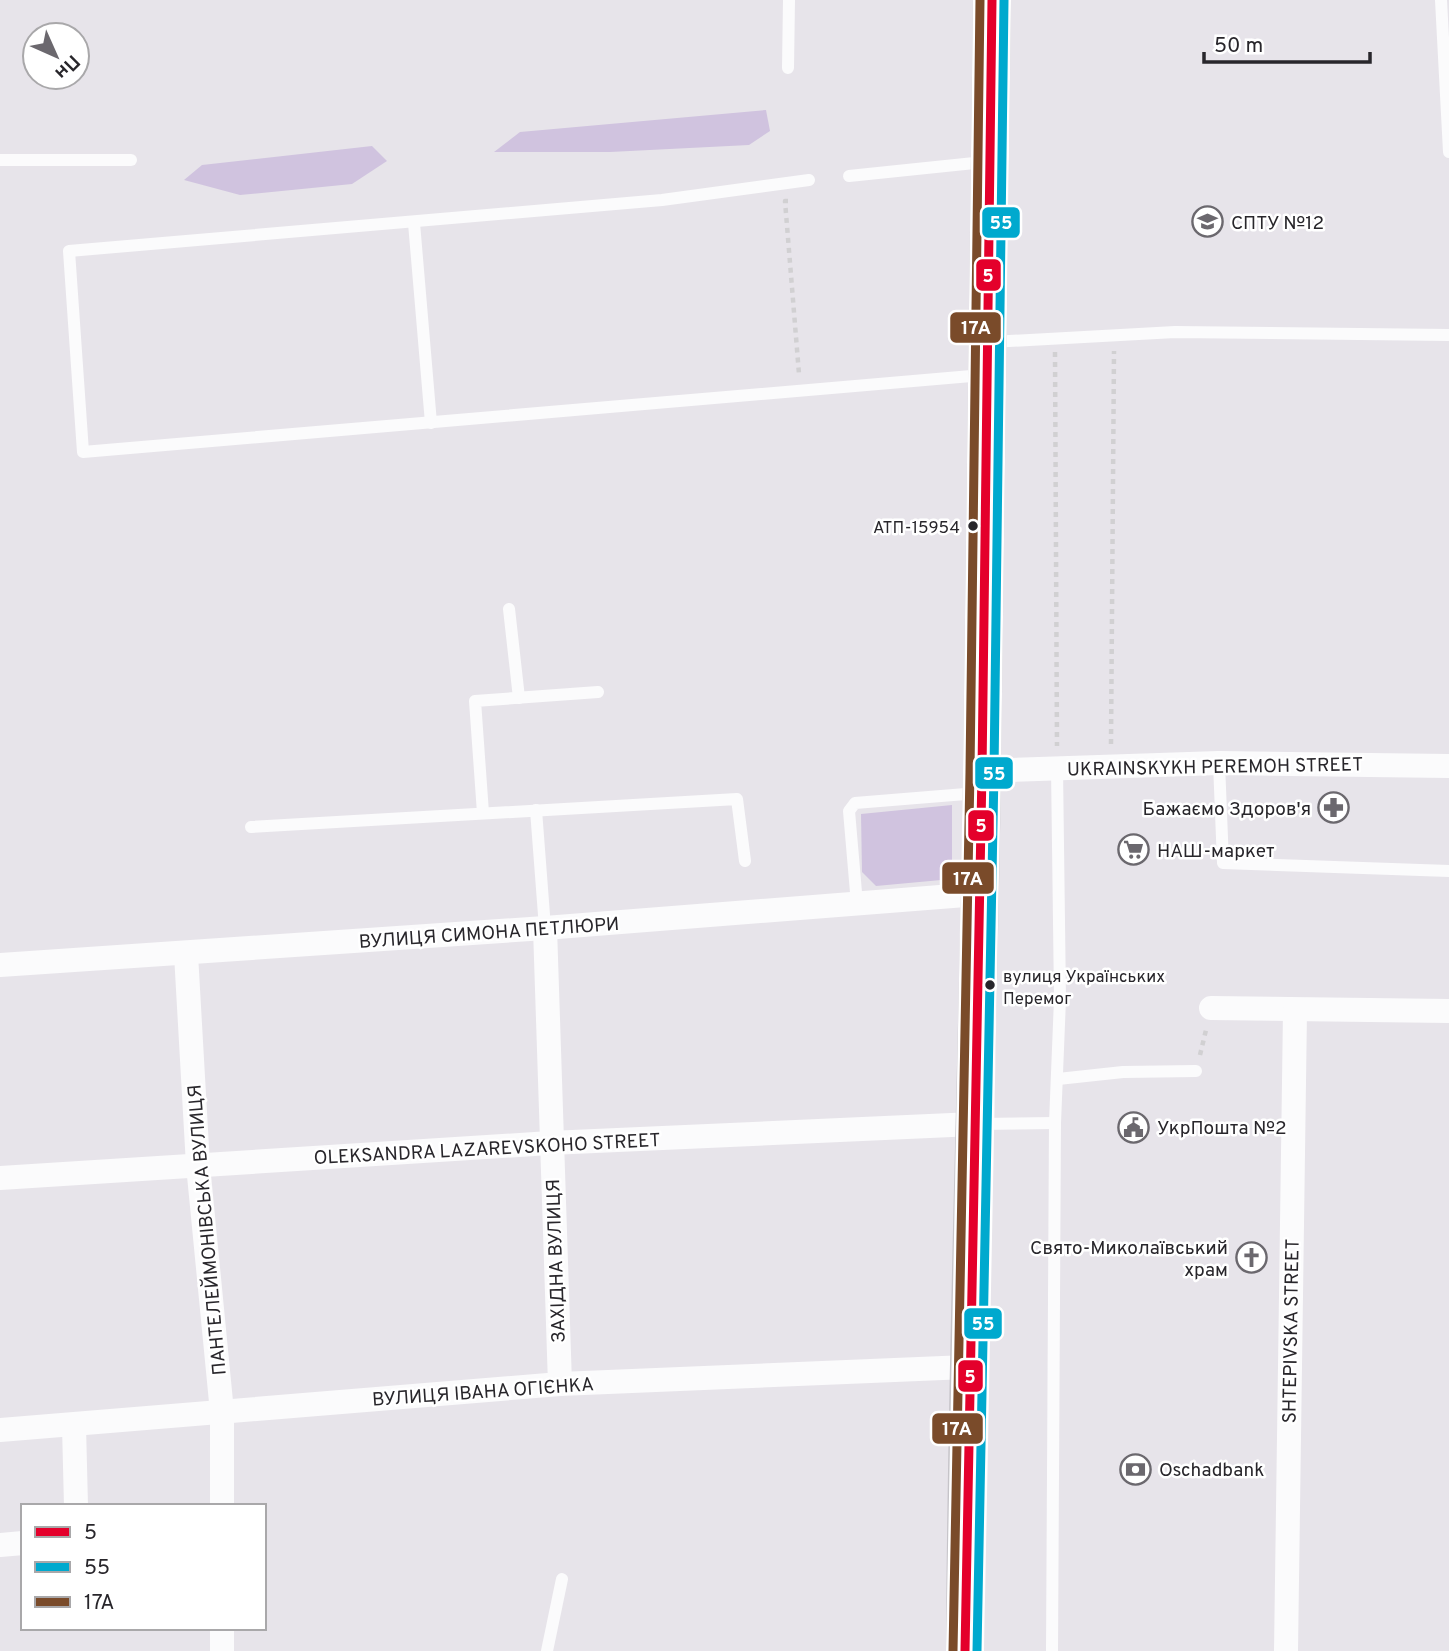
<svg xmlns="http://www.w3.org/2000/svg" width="1449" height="1651" viewBox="0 0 1449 1651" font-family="Overpass,sans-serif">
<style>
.green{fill:#d0c3df}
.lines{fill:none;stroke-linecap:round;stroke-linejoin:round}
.path{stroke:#d1d0d2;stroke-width:4.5;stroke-dasharray:5 5;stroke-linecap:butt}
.lane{stroke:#fbfbfc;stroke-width:12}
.street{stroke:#fbfbfc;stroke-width:24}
.primary{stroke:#c6c4c9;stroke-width:38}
.bus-1-casing{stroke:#fff;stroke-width:14}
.bus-2-casing{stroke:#fff;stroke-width:14}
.bus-3-casing{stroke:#fff;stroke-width:14}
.bus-1{stroke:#e4002b;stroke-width:9}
.bus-2{stroke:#00a9ce;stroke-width:9}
.bus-3{stroke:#7a4b2a;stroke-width:9}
.bus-dot{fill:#28262b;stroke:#fff;stroke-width:2.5}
.labels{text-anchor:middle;stroke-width:5;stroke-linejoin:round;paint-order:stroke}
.bus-label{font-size:17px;fill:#28262b;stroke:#fff;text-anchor:end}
.poi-label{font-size:19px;fill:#28262b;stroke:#fff;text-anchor:start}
.street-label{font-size:19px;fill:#28262b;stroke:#fff}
.line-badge{stroke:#fff;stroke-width:2.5}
.badge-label{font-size:19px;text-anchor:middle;font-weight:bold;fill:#fff}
</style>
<rect width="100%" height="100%" fill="#e7e4ea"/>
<g class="green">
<polygon points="766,110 770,131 749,145 610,152 494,152 520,132"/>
<polygon points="372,146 387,161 352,184 240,195 184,180 202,165"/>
<polygon points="952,805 952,879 876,886 862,872 861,814"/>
</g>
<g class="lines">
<g class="path">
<polyline points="788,201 785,201 799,374"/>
<polyline points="1055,352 1057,746"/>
<polyline points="1111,744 1114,351"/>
<polyline points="1200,1055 1206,1030"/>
</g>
<g class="lane">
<polyline points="1441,0 1449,152"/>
<polyline points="788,68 789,0"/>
<polyline points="0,160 131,160"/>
<polyline points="849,176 984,162"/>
<polyline points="809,180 662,200 69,251 83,452 983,375"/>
<polyline points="414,223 431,423"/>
<polyline points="991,342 1175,332 1449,335"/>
<polyline points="509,609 519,698"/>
<polyline points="1219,763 1223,863 1449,871"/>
<polyline points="536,810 545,928"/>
<polyline points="483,813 475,701 598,692"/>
<polyline points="251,827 737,799 745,861"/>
<polyline points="857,904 849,811 855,803 978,793"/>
<polyline points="1058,1079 1123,1072 1196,1071"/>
<polyline points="978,1124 1055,1123"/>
<polyline points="547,1651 562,1579"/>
<polyline points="1052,1651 1055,1123 1060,999 1057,768"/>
</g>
<g class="street">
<polyline points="982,771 1219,763 1449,766"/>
<polyline points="545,928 560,1384"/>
<polyline points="186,954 198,1165 222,1412 222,1506"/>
<polyline points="0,965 545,928 978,894"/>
<polyline points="1211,1008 1449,1011"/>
<polyline points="0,1178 550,1143 974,1124"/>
<polyline points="74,1426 76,1506"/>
<polyline points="0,1430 560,1384 967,1367"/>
<polyline points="0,1545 23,1543"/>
<polyline points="222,1651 222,1628"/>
<polyline points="1286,1651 1295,1011"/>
</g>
<path class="primary" d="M 965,1651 C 966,1358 978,1065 982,772 C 985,514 988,257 992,0"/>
<defs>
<polyline id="bus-1" points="965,1651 982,772 992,0"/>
<polyline id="bus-2" points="977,1651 994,772 1004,0"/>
<polyline id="bus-3" points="953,1651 970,772 980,0"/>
</defs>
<use href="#bus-1" class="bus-1-casing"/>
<use href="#bus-2" class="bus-2-casing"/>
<use href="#bus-3" class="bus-3-casing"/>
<use href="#bus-1" class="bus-1"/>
<use href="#bus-2" class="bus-2"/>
<use href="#bus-3" class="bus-3"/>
</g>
<defs>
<symbol id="university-ring" viewBox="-11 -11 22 22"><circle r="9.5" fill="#fff" stroke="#6b686e" stroke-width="1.5"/><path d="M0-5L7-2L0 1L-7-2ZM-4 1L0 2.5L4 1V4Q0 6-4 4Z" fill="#6b686e"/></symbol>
<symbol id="pharmacy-ring" viewBox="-11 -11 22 22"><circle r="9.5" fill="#fff" stroke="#6b686e" stroke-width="1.5"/><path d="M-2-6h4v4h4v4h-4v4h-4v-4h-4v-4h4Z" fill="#6b686e"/></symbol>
<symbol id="supermarket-ring" viewBox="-11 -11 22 22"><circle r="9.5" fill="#fff" stroke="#6b686e" stroke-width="1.5"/><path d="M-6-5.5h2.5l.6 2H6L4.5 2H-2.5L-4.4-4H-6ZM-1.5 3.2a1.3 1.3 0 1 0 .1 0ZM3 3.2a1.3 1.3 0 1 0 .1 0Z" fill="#6b686e"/></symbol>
<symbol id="civic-ring" viewBox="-11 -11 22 22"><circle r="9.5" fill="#fff" stroke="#6b686e" stroke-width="1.5"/><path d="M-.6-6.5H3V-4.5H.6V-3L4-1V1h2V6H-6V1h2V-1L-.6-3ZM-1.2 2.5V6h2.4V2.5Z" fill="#6b686e"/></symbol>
<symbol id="church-ring" viewBox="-11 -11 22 22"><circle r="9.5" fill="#fff" stroke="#6b686e" stroke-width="1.5"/><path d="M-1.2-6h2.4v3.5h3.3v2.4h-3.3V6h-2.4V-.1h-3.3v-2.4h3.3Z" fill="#6b686e"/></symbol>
<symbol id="bank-ring" viewBox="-11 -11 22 22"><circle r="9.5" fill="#fff" stroke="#6b686e" stroke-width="1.5"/><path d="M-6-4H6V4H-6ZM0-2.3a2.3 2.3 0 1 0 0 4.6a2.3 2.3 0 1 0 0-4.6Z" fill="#6b686e"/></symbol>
</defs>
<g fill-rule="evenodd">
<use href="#university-ring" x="1190" y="204" width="35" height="35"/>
<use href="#pharmacy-ring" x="1316" y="790" width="35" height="35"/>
<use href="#supermarket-ring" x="1116" y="832" width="35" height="35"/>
<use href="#civic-ring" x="1116" y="1110" width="35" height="35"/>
<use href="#church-ring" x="1234" y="1240" width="35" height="35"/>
<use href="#bank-ring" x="1118" y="1452" width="35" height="35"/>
</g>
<g class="bus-dot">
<circle cx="973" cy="526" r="6"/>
<circle cx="990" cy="985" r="6"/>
</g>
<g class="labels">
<g class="bus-label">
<text x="960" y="533">АТП-15954</text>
<text x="1003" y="982" text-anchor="start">вулиця Українських<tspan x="1003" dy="22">Перемог</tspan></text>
</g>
<g class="poi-label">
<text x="1231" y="229">СПТУ №12</text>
<text x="1311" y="815" text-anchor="end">Бажаємо Здоров'я</text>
<text x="1157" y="857">НАШ-маркет</text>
<text x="1157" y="1134">УкрПошта №2</text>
<text x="1228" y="1254" text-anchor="end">Свято-Миколаївський<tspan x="1228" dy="22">храм</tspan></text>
<text x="1159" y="1476">Oschadbank</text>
</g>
<g class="street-label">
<text transform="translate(1215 766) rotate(-1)" y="7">UKRAINSKYKH PEREMOH STREET</text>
<text transform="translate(489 932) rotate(-4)" y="7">ВУЛИЦЯ СИМОНА ПЕТЛЮРИ</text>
<text transform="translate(487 1148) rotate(-3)" y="7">OLEKSANDRA LAZAREVSKOHO STREET</text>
<text transform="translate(206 1230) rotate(-95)" y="7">ПАНТЕЛЕЙМОНІВСЬКА ВУЛИЦЯ</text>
<text transform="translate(555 1261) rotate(-92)" y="7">ЗАХІДНА ВУЛИЦЯ</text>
<text transform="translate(1290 1331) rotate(-89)" y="7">SHTEPIVSKA STREET</text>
<text transform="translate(483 1391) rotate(-4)" y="7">ВУЛИЦЯ ІВАНА ОГІЄНКА</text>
</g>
</g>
<g class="line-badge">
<rect x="981" y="206" width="40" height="33" rx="7" fill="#00a9ce"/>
<rect x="975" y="258" width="27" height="34" rx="7" fill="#e4002b"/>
<rect x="949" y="311" width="53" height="33" rx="7" fill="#7a4b2a"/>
<rect x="974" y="756" width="40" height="34" rx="7" fill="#00a9ce"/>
<rect x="967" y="809" width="28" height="33" rx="7" fill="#e4002b"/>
<rect x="941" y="861" width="54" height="34" rx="7" fill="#7a4b2a"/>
<rect x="963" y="1307" width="40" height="33" rx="7" fill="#00a9ce"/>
<rect x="957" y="1359" width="27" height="34" rx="7" fill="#e4002b"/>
<rect x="931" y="1412" width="53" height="33" rx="7" fill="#7a4b2a"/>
</g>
<g class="badge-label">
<text x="1001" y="229">55</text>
<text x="988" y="282">5</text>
<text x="976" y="334">17А</text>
<text x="994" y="780">55</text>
<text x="981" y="832">5</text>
<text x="968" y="885">17А</text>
<text x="983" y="1330">55</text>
<text x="970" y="1383">5</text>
<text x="957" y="1435">17А</text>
</g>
<rect x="21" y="1504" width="245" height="126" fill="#ffffff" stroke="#a9a8aa" stroke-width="2"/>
<rect x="35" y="1527" width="35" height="10" fill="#e4002b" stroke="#a9a8aa" stroke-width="2"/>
<text x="84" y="1539" font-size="21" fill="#28262b">5</text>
<rect x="35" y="1562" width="35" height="10" fill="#00a9ce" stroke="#a9a8aa" stroke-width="2"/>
<text x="84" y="1574" font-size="21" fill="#28262b">55</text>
<rect x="35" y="1597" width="35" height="10" fill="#7a4b2a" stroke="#a9a8aa" stroke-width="2"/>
<text x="84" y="1609" font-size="21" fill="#28262b">17А</text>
<g transform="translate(56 56) rotate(135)"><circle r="33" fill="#ffffff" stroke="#a9a8aa" stroke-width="2"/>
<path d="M0-5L12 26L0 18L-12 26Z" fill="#6b686e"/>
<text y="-10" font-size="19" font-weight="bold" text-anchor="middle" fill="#28262b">Пн</text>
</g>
<path d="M1204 52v10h166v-10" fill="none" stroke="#28262b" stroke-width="3.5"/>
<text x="1214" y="52" font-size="21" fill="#28262b" stroke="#ffffff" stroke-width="5" paint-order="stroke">50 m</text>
</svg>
